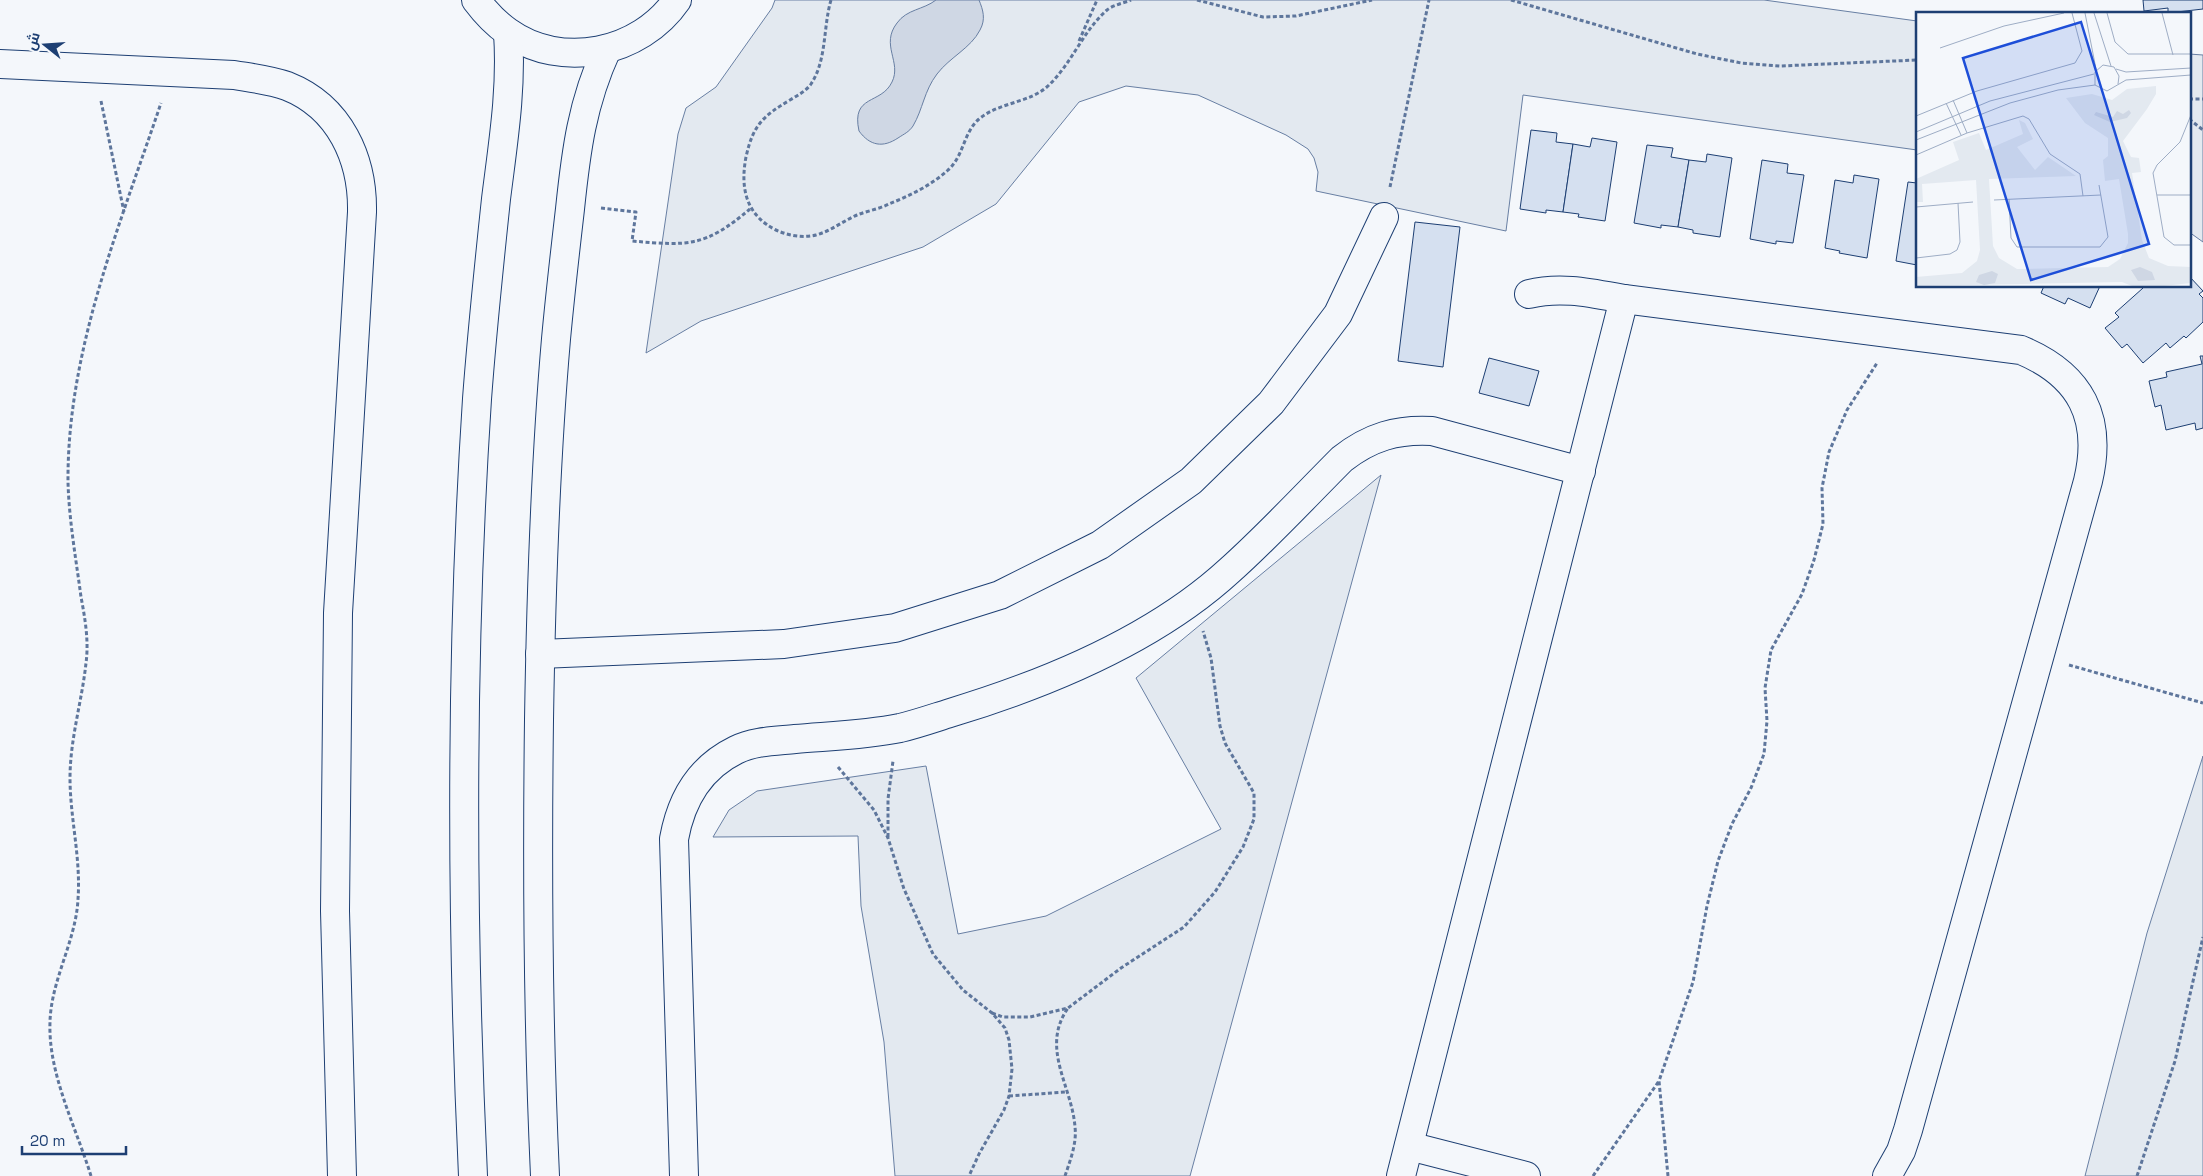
<svg xmlns="http://www.w3.org/2000/svg" width="2203" height="1176" viewBox="0 0 2203 1176" font-family="'Space Grotesk',Cairo,sans-serif">
<style>
.green{fill:#e3e9f0;stroke:#687fa3}
.water{fill:#cfd7e4;stroke:#687fa3}
.building{fill:#d5e0f0;stroke:#1d3f73}
.lines{fill:none;stroke-linecap:round;stroke-linejoin:round}
.minor-casing{stroke:#1d3f73;stroke-width:30}
.path{stroke:#5e769c;stroke-width:3;stroke-dasharray:4 2.5;stroke-linecap:butt}
.minor{stroke:#f4f7fb;stroke-width:28}
.inset-road{fill:none;stroke:#9eadc5;stroke-width:1}
.view{fill:#1d4ed8;fill-opacity:0.15;stroke:#1d4ed8;stroke-width:2.5}
.inset-edge{fill:none;stroke:#1d3f73;stroke-width:2.5}
</style>
<rect width="100%" height="100%" fill="#f4f7fb"/>
<g class="green">
<polygon points="775,0 1764,0 1917,21 1917,150 1523,95 1506,231 1316,191 1318,172 1314,158 1308,149 1286,135 1198,95 1126,86 1079,102 996,204 923,247 701,321 646,353 678,134 686,108 716,87 772,8"/>
<polygon points="2189,54 2203,55 2203,242 2189,232"/>
<polygon points="1381,475 1190,1176 895,1176 884,1042 861,906 858,836 713,837 729,810 757,791 926,766 958,934 1046,916 1221,829 1136,678"/>
<polygon points="2203,756 2203,1176 2085,1176 2147,933"/>
</g>
<path class="water" d="M 936,0 L 979,0 C 983,10 986,19 980,30 C 971,48 950,57 937,74 C 924,91 923,109 913,126 C 909,132 904,134 898,138 C 883,148 870,146 859,131 C 851,94 881,105 892,82 C 902,62 880,45 897,23 C 907,9 923,10 936,0 Z"/>
<g class="building">
<polygon points="2143,0 2203,0 2203,9 2168,13 2168,8 2144,11"/>
<polygon points="1531,130 1557,133 1556,142 1573,144 1563,212 1546,210 1546,213 1520,209"/>
<polygon points="1592,138 1617,142 1605,221 1578,217 1579,214 1563,212 1573,144 1590,147"/>
<polygon points="1647,145 1673,148 1671,157 1689,160 1678,227 1661,225 1661,228 1634,223"/>
<polygon points="1707,154 1732,158 1720,237 1693,233 1693,230 1678,227 1689,160 1706,162"/>
<polygon points="1762,160 1788,164 1787,173 1804,175 1793,243 1776,241 1776,244 1750,239"/>
<polygon points="1854,175 1879,179 1867,258 1839,253 1840,251 1825,248 1835,180 1853,183"/>
<polygon points="1908,182 1917,183 1917,265 1896,261"/>
<polygon points="1415,222 1460,227 1443,367 1398,361"/>
<polygon points="2189,276 2203,291 2199,294 2203,298 2203,322 2186,338 2184,336 2170,348 2166,343 2143,363 2127,344 2122,348 2105,328 2119,317 2115,313 2143,288 2142,286 2189,286"/>
<polygon points="2044,286 2100,286 2090,308 2068,298 2065,304 2041,293"/>
<polygon points="2200,356 2203,356 2203,428 2196,430 2195,423 2166,430 2161,405 2155,407 2149,381 2167,377 2166,372 2202,364"/>
<polygon points="1489,358 1539,371 1529,406 1479,393"/>
</g>
<g class="lines">
<defs>
<g id="minor">
<path d="M 476,0 C 485,12 495,23 508,32 C 561,70 640,54 677,0"/>
<path d="M 0,64 L 234,75 C 252,78 270,80 287,86 C 340,107 363,159 362,212 L 338,613 L 335,911 L 342,1176"/>
<path d="M 1529,294 C 1561,286 1591,293 1624,299 L 2021,350 C 2081,375 2103,418 2088,481 L 1908,1130 L 1901,1151 L 1887,1176"/>
<polyline points="540,654 784,644 895,628 1000,595 1100,545 1191,481 1271,403 1338,314 1384,217"/>
<polyline points="1409,1146 1526,1176"/>
<path d="M 473,1176 C 461,917 460,658 477,399 C 482,332 489,265 496,199 C 503,143 512,89 508,33"/>
<path d="M 545,1176 C 538,1024 537,873 539,720 C 541,593 545,466 556,339 C 560,296 565,252 570,209 C 576,151 582,103 607,49"/>
<path d="M 684,1176 L 674,839 C 681,800 699,768 736,750 C 754,741 775,741 795,739 C 830,736 866,735 900,728 C 917,724 934,718 950,713 C 1046,684 1155,639 1230,570 C 1269,535 1305,496 1342,459 C 1370,437 1397,429 1432,431 L 1581,471"/>
<polyline points="1401,1176 1624,299"/>
</g>
</defs>
<use href="#minor" class="minor-casing"/>
<g class="path">
<path d="M 831,0 C 823,27 827,60 811,84 C 806,91 798,95 790,100 C 763,116 753,125 746,157 C 741,183 744,208 766,224 C 779,234 800,239 816,235 C 831,231 843,221 857,215 C 867,211 879,209 889,204 C 909,196 932,185 948,170 C 964,156 963,133 979,119 C 999,102 1031,103 1049,85 C 1072,63 1083,31 1107,10 C 1113,5 1124,3 1131,0"/>
<polyline points="1197,0 1263,17 1296,16 1372,0"/>
<polyline points="1511,0 1697,54 1741,63 1780,66 1917,60"/>
<polyline points="1079,41 1097,0"/>
<polyline points="2189,99 2203,99"/>
<polyline points="101,101 124,212"/>
<polyline points="2189,119 2203,130"/>
<polyline points="1390,187 1429,0"/>
<path d="M 601,208 L 636,212 L 632,241 C 689,246 705,247 750,209"/>
<polyline points="2069,665 2203,703"/>
<polyline points="838,767 874,810 888,838 904,889 933,954 963,990 992,1013 1005,1028 1009,1040 1012,1069 1009,1096 1004,1110 979,1154 969,1176"/>
<polyline points="888,837 888,799 893,761"/>
<polyline points="992,1013 1003,1017 1030,1017 1068,1008 1121,968 1184,927 1215,892 1243,847 1254,819 1254,793 1225,743 1220,726 1211,658 1203,631"/>
<polyline points="1009,1096 1066,1092"/>
<path d="M 91,1176 C 76,1127 48,1074 50,1022 C 51,980 76,941 78,899 C 81,858 70,818 70,778 C 70,739 82,701 86,663 C 89,641 85,618 81,597 C 76,559 69,520 68,482 C 67,351 120,225 161,103"/>
<path d="M 1065,1176 C 1070,1161 1077,1143 1075,1127 C 1072,1086 1040,1048 1068,1008"/>
<polyline points="1593,1176 1659,1081"/>
<polyline points="1668,1176 1659,1081 1693,982 1707,906 1718,861 1732,824 1751,788 1764,754 1767,721 1765,688 1771,650 1802,594 1814,560 1823,524 1822,488 1829,452 1847,410 1877,363"/>
<polyline points="2137,1176 2175,1061 2203,937"/>
</g>
<use href="#minor" class="minor"/>
</g>
<g transform="translate(1916 12)">
<rect width="275" height="275" fill="#f4f7fb"/>
<path d="M 240,74 L 240,82 L 231,97 L 207,129 L 215,145 L 223,146 L 225,160 L 216,161 L 226,228 L 233,246 L 252,254 L 275,255 L 275,271 L 248,274 L 216,274 L 206,270 L 0,274 L 0,265 L 46,261 L 61,249 L 64,238 L 60,168 L 6,172 L 7,190 L 0,190 L 0,167 L 43,148 L 37,130 L 63,121 L 70,138 L 107,122 L 103,108 L 109,111 L 117,127 L 101,135 L 119,158 L 132,145 L 160,164 L 73,167 L 77,234 L 83,246 L 101,257 L 192,255 L 204,247 L 212,231 L 212,222 L 203,167 L 189,169 L 187,148 L 192,144 L 192,126 L 169,111 L 150,86 L 176,82 L 196,88 L 211,77 Z" fill="#e3e9f0"/>
<path d="M 213,98 L 215,101 L 211,106 L 194,110 L 178,103 L 180,100 L 197,105 L 201,99 L 207,102 ZM 224,255 L 236,260 L 239,268 L 222,269 L 215,258 ZM 76,259 L 82,262 L 79,271 L 68,273 L 60,270 L 63,263 Z" fill="#cfd7e4"/>
<path class="inset-road" d="M 169,1 L 180,57M 178,1 L 195,54M 191,1 L 199,30 L 212,42 L 275,42M 246,1 L 257,43M 24,36 L 88,14 L 148,1M 200,57 L 210,60 L 275,56M 202,72 L 203,64 L 198,55 L 187,53 L 179,60 L 179,73 L 191,79 L 210,68 L 275,63M 37,88 L 51,121M 30,91 L 45,123M 275,103 L 264,130 L 241,153 L 237,161 L 248,225 L 258,233 L 275,233M 0,104 L 61,79 L 159,51 L 166,39 L 156,1M 0,120 L 74,89 L 178,62M 0,128 L 94,91 L 142,78 L 179,73M 0,143 L 51,121 L 107,104 L 113,107 L 134,142 L 164,162 L 167,184M 241,183 L 275,183M 93,187 L 95,226 L 101,235 L 184,235 L 192,225 L 183,173M 78,188 L 185,183M 0,195 L 57,190M 0,246 L 34,242 L 41,238 L 44,230 L 42,191"/>
<path class="view" d="M 165,10 L 233,232 L 115,268 L 47,46 Z"/>
<rect width="275" height="275" class="inset-edge"/>
</g>
<g transform="translate(45 45) rotate(287)" stroke="#f4f7fb" stroke-width="4" paint-order="stroke">
<path d="M0-4L9 19L0 12L-9 19Z" fill="#1d3f73"/>
<text y="-8" font-size="14" font-weight="bold" text-anchor="middle" fill="#1d3f73">ش</text>
</g>
<path d="M22 1146v8h104v-8" fill="none" stroke="#1d3f73" stroke-width="2.5"/>
<text x="30" y="1146" font-size="15" fill="#1d3f73" stroke="#f4f7fb" stroke-width="4" paint-order="stroke">20 m</text>
</svg>
